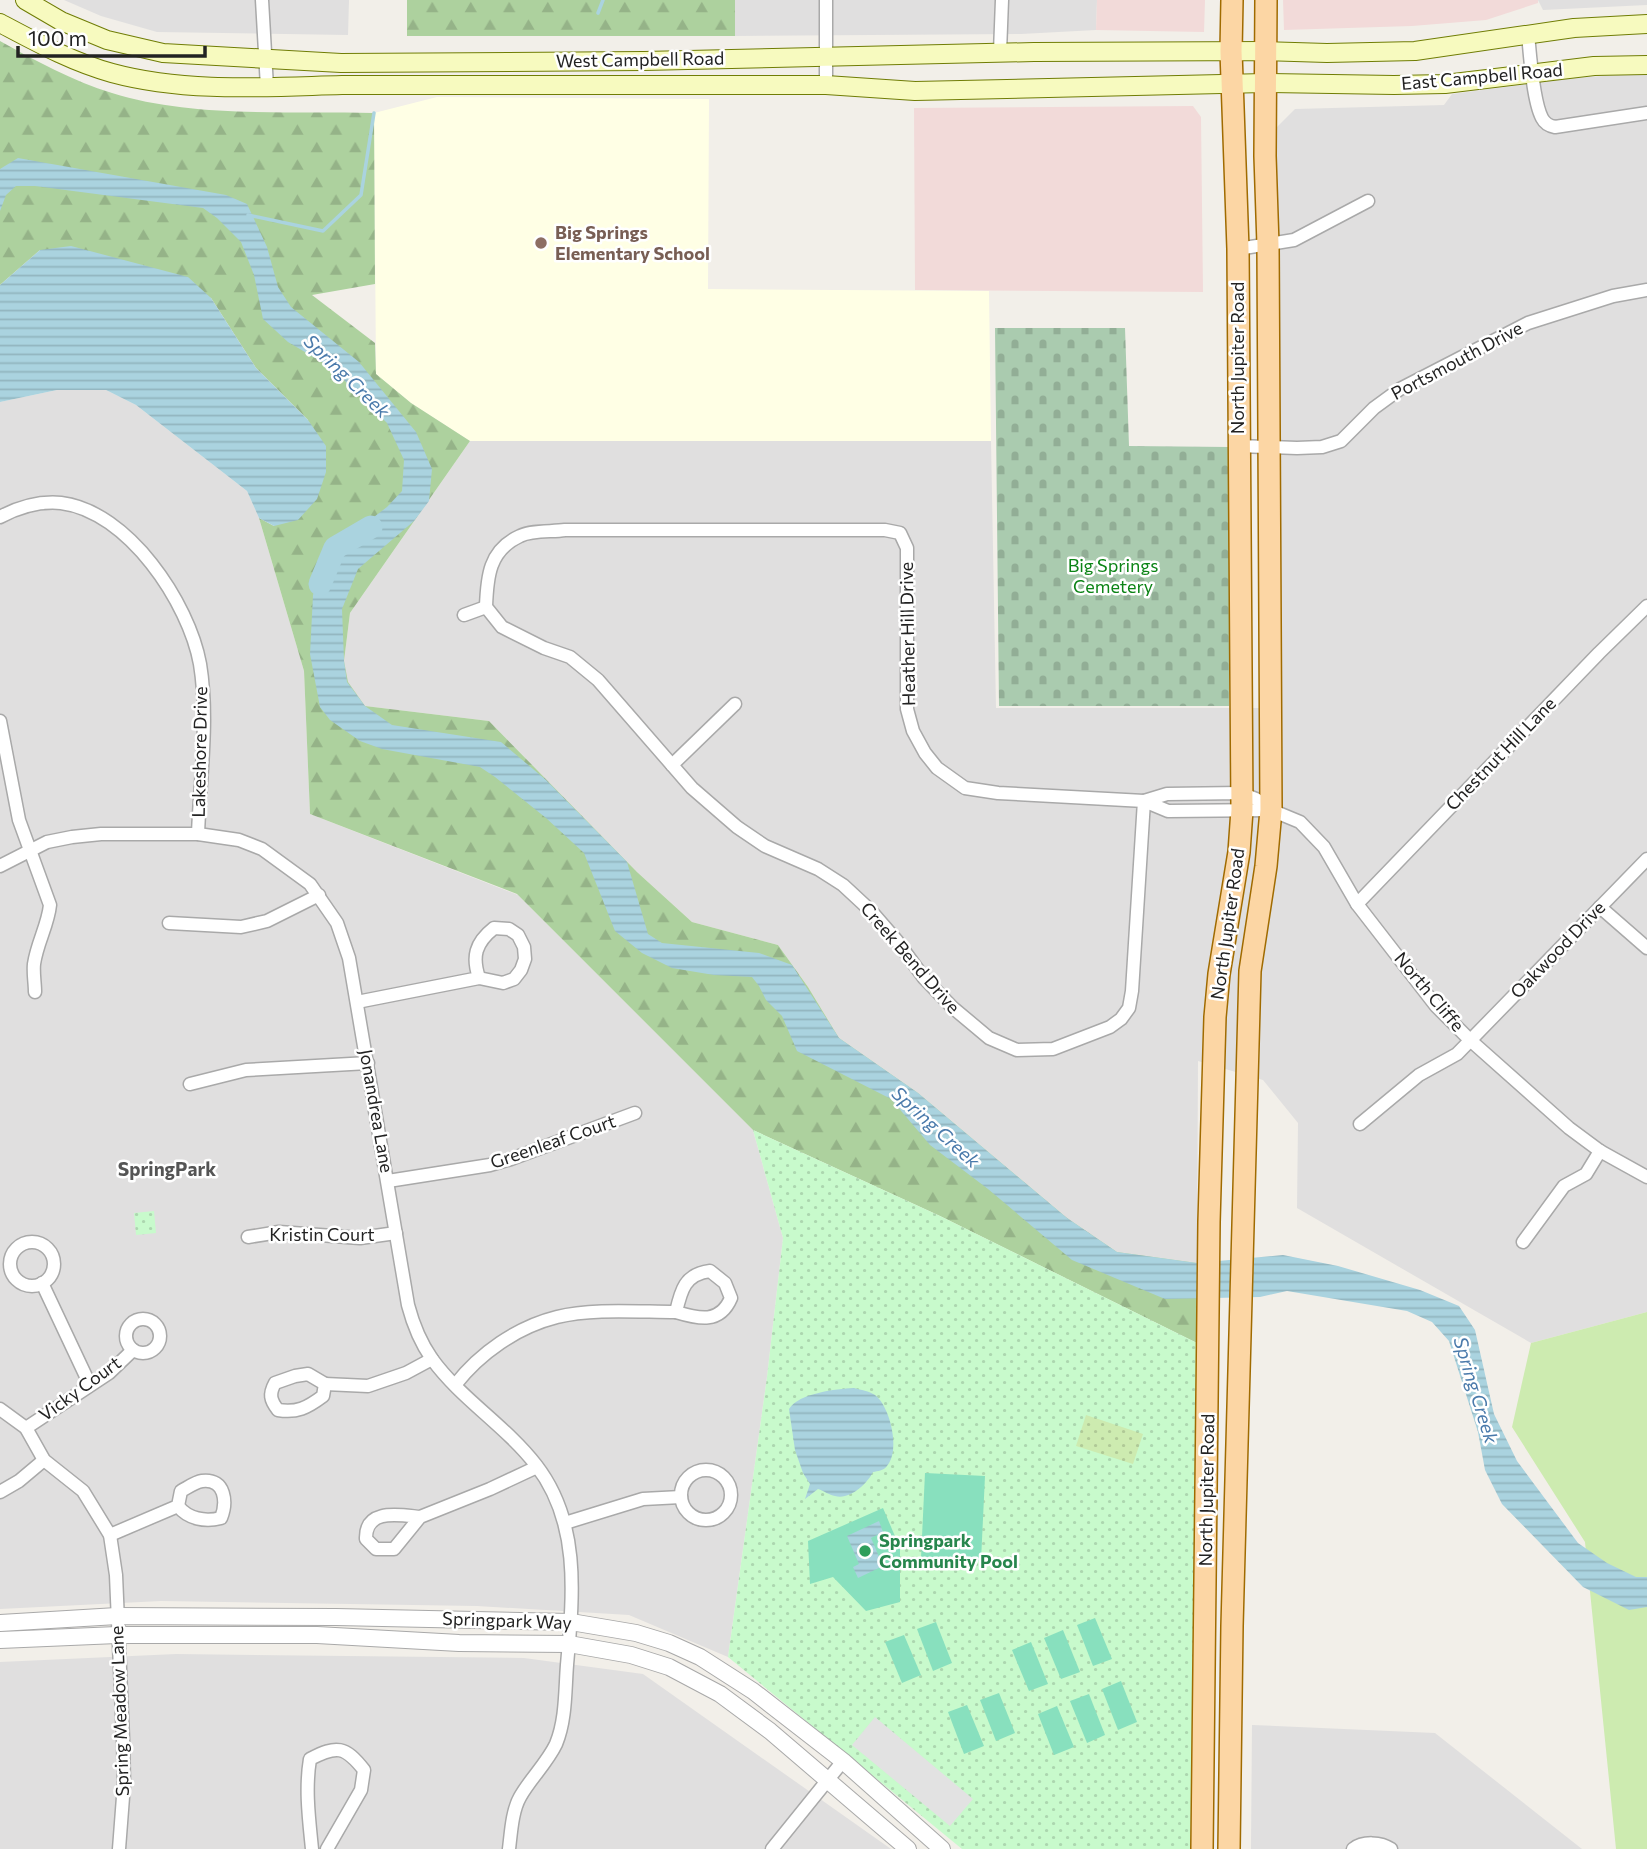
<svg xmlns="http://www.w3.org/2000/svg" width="1647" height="1849" viewBox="0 0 1647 1849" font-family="Commissioner,sans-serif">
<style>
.residential{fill:#e0dfdf}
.commercial{fill:#f2dad9}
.education{fill:#ffffe5}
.grass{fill:#cdebb0}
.forest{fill:url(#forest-firs)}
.cemetery{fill:url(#cemetery-stones)}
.park{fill:url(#park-dots)}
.garden{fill:url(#garden-dots)}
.pitch{fill:#88e0be}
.parking{fill:#e2e2e2}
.water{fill:url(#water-rules)}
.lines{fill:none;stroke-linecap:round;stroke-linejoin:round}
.stream{stroke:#aad3df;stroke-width:3.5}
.river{stroke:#aad3df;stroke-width:23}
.minor-casing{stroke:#a9a9a9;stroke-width:15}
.tertiary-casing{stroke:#a9a9a9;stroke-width:18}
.secondary-casing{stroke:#707d05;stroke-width:20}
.primary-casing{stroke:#a06b00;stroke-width:24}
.minor{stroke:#fff;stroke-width:12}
.tertiary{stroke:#fff;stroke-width:16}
.secondary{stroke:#f7fabf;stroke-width:18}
.primary{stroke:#fcd6a4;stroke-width:21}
.education-dot{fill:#8d6e63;stroke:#fff;stroke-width:2.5}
.leisure-dot{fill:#2e9e5b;stroke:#fff;stroke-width:2.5}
.labels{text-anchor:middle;stroke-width:5;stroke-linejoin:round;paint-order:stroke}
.street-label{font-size:18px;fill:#222;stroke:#fff}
.education-label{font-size:18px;font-weight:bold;fill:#785e54;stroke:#fff;text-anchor:start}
.park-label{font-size:18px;fill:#0c8416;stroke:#fff}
.leisure-label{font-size:18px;font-weight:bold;fill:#27864d;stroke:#fff;text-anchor:start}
.water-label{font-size:19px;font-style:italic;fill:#4a7aab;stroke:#fff}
.neighbourhood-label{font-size:19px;font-weight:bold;fill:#555;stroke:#fff}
</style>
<defs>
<pattern id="forest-firs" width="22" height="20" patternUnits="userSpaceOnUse" patternTransform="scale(1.75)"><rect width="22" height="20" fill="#add19e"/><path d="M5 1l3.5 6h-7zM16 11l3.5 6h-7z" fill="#95b388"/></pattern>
<pattern id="cemetery-stones" width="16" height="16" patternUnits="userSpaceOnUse" patternTransform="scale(1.75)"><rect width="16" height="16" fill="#aacbaf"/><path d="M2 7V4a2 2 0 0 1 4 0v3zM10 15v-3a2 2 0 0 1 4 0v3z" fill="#92ae96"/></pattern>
<pattern id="park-dots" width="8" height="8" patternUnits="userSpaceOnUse" patternTransform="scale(1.75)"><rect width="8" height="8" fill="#c8facc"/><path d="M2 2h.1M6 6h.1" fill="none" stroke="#acd6af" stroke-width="1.8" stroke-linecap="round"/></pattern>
<pattern id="garden-dots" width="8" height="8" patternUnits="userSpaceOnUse" patternTransform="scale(1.75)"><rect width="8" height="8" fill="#cdebb0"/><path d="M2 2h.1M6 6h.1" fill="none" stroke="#b0c997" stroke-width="1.8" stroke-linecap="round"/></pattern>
<pattern id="water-rules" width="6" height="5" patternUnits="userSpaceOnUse" patternTransform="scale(1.75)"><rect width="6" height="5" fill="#aad3df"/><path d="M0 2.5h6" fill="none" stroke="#92b5bf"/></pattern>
</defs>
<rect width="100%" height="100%" fill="#f2efe9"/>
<g class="residential">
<polygon points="64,0 349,0 348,35 157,32 101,16"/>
<polygon points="735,0 1097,0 1096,30 1021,34 735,36"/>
<polygon points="1538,0 1647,0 1647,5 1543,10"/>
<polygon points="1647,73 1647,1312 1531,1343 1297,1208 1298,1123 1263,1080 1198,1061 1197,1263 1117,1252 1067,1218 918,1093 839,1038 808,987 778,945 692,922 637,872 489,721 365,706 347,682 344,661 350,613 470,441 991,441 996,708 1281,708 1275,129 1295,109 1444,105 1452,94 1574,78"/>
<polygon points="57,390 106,390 136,405 247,491 259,518 304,671 310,814 518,895 753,1130 783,1238 767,1377 728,1657 629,1615 477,1606 161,1601 0,1609 0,402"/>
<polygon points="176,1654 524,1658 643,1674 891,1849 0,1849 0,1662"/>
<polygon points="1252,1725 1435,1733 1582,1849 1251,1849"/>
</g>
<g class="commercial">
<polygon points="1097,0 1205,0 1204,32 1096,30"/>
<polygon points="1283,0 1538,0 1538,3 1486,20 1412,26 1284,30"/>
<polygon points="1193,106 1201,117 1203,292 915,290 914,108"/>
</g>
<polygon class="education" points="437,97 709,99 708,289 989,291 991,441 470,441 411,403 376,374 374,113"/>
<polygon class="grass" points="1647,1312 1647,1849 1616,1849 1585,1542 1512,1427 1531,1343"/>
<g class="forest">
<rect x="407" y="0" width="328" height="36"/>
<path d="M 0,41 C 36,61 73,81 112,93 C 191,118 291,111 374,113 L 375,284 L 312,295 L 375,343 L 376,374 L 411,403 L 470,441 L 350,613 L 344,661 L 348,682 L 365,706 L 489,721 L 637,872 L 692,922 L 778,945 L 808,987 L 839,1038 L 918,1093 L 1067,1218 L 1117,1252 L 1197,1263 L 1197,1343 L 940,1216 L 753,1130 L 517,894 L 310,814 L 304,671 L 259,518 L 274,526 L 308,420 L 256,368 L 211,298 L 40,250 L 0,285 Z"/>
</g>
<polygon class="cemetery" points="995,328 1125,328 1129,446 1229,447 1229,706 999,706"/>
<g class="park">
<polygon points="753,1130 940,1216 1197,1343 1191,1849 962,1849 728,1657 767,1377 783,1238"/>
<polygon points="154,1211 156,1233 136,1235 134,1213"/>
</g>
<polygon class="garden" points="1086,1415 1143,1434 1133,1464 1076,1446"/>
<g class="pitch">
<polygon points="925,1473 985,1476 981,1561 921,1558"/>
<polygon points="883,1508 900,1548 900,1602 866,1611 833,1577 810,1584 808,1541"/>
<polygon points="1095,1618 1112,1659 1093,1666 1077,1625"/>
<polygon points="936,1622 952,1663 933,1671 917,1629"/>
<polygon points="1063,1630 1080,1672 1061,1679 1044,1638"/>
<polygon points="904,1635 921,1675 902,1683 885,1642"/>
<polygon points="1031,1642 1048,1684 1029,1691 1012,1650"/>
<polygon points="1121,1681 1137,1722 1118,1730 1102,1689"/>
<polygon points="999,1693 1015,1733 996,1741 980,1700"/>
<polygon points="1089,1694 1105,1735 1087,1743 1070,1701"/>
<polygon points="967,1705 984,1746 964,1754 948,1712"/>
<polygon points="1057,1706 1074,1747 1054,1755 1038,1714"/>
</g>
<polygon class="parking" points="875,1717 973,1799 950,1826 852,1745"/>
<g class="water">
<polygon points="18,158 226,195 247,204 267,247 278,287 291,307 359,362 416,432 432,469 429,501 414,521 358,569 342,609 344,661 347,682 365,706 392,725 501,742 546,780 627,862 648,934 662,943 759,953 792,965 839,1038 918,1093 1067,1218 1117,1252 1197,1263 1283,1255 1338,1266 1420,1290 1459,1306 1475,1330 1494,1414 1517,1461 1578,1543 1607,1563 1636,1577 1647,1577 1647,1607 1629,1610 1583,1587 1502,1504 1485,1470 1478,1432 1449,1341 1432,1322 1407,1311 1287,1291 1260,1297 1165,1299 1072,1260 988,1189 930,1145 891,1099 797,1051 782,1016 766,1000 759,986 752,977 714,975 672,968 642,953 615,931 584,853 546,818 495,777 480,767 382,749 360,741 330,720 320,707 310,654 313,595 324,565 353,533 387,507 402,491 404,460 387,423 332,368 288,342 263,319 254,275 241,242 217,218 203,208 35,186 16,186 6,195 0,211 0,169"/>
<polygon points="71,246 188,277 211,298 256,368 308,420 326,446 326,472 317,499 298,520 274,526 259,518 247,491 136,405 106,390 57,390 0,402 0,285 40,250"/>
<path d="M 854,1388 C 861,1390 869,1391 875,1395 C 890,1406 901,1451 887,1466 C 883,1471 878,1471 873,1472 C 867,1484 850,1500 835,1496 C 829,1495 824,1491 818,1489 L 805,1499 L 810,1484 L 803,1473 L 795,1450 L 789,1409 C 799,1393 836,1389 854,1388 Z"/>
<polygon points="879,1521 883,1532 871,1538 883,1566 858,1578 853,1567 859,1564 847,1536"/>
</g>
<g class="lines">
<g class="stream">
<polyline points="598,13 603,0"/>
<polyline points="248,215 323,231 361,195 374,113"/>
</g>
<polyline class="river" points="320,584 335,548 371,527"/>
<defs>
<g id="minor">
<polyline points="262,0 267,87"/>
<polyline points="826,0 826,85"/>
<path d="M 1528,34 C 1530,55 1533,101 1542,118 C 1545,124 1549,126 1555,127 L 1647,113"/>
<polyline points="1000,52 1002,0"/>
<polyline points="1238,249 1294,240 1368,201"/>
<polyline points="1239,446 1297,448 1322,447 1341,441 1374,408 1400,389 1528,323 1613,296 1647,290"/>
<path d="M 0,517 C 19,507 40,501 61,503 C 128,511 189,603 200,664 C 209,719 200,779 198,834"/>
<polyline points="464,615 486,607"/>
<path d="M 0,721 L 19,820 L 50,905 C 48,925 37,943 34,964 C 33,973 35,983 35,992"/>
<polyline points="672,765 735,704"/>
<path d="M 1144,801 L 1132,991 L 1129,1008 L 1121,1019 L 1110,1027 L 1053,1049 L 1017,1050 L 989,1038 L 952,1007 L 924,978 L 897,941 L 871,911 L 843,885 L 818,869 L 765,846 L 737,827 L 692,788 L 598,680 L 570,657 L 544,648 L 502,627 L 486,607 C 487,577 489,550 520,536 C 532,530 552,532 565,530 L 885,530 L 900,533 L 907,548 L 907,709 L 913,731 L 925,753 L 937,768 L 965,788 L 998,793 L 1144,801 L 1168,811 L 1271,810"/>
<polyline points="1144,801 1167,794 1241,793 1256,799 1271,810 1300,822 1324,847 1357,904 1436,1006 1470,1040 1569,1128 1600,1151 1647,1177"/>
<path d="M 0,866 L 47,842 L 72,837 L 101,834 L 198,834 L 239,840 L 262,849 L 310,884 L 337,923 L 349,958 L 408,1305 C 413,1324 420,1342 432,1359 C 461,1399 506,1426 536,1465 C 581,1523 573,1596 567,1665 C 565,1691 566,1720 556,1744 C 547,1763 530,1779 520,1797 C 512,1811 511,1833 509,1849"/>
<polyline points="1357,904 1599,653 1647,606"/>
<polyline points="1600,907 1647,948"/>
<polyline points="169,923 241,927 267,921 319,895"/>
<path d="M 357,1002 L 479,978 L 503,983 L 514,979 L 521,970 L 525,959 L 524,947 L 518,935 L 509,929 L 494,928 C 475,943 472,957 479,978"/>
<polyline points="190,1084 246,1070 368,1063"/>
<polyline points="1360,1124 1419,1075 1457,1054 1647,859"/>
<polyline points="388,1181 490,1165 511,1159 635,1113"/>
<polyline points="248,1237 279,1232 360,1238 396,1233"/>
<polyline points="1523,1242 1564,1186 1586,1174 1600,1151"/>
<circle cx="32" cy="1264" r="22"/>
<path d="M 710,1271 L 725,1283 L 731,1298 C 720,1324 699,1319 676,1312 C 681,1290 685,1274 710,1271 Z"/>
<polyline points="42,1283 90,1385"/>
<circle cx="143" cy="1336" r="17"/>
<path d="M 308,1374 L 325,1384 L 323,1396 C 307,1408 297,1413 278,1410 C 270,1400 269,1394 275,1383 L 295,1376 Z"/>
<polyline points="325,1384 368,1386 406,1373 432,1359"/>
<path d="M 455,1385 C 480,1353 517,1327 557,1317 C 592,1308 639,1312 676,1312"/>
<polyline points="0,1409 26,1428 44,1460 83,1491 110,1535 116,1575 123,1739 124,1784 119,1849"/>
<polyline points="26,1428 109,1373 133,1350"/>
<circle cx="706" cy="1495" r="25"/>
<polyline points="0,1492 19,1481 44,1460"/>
<path d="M 420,1517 C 399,1515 365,1508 366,1539 L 376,1549 L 394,1549 L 420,1517 L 490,1489 L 537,1467"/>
<polyline points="565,1523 643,1499 681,1497"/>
<path d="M 110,1535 L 178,1506 L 181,1491 C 187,1488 195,1482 202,1481 C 226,1478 227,1503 221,1518 C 205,1522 188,1519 178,1506"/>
<path d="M 312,1849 C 309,1819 305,1789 310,1759 C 337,1745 345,1746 364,1770 L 361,1790 L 327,1849"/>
<polyline points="772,1849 843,1761"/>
<path d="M 1353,1849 C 1363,1841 1381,1842 1391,1849"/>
</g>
<g id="tertiary">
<polyline points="0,1623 117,1616 336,1617 571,1622 636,1633 669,1643 700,1657 753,1691 843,1761 942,1849"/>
<polyline points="0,1640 117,1635 317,1635 459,1643 569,1644 631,1655 669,1667 720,1694 770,1731 908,1849"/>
</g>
<g id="secondary">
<polyline points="25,0 61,21 107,40 163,53 341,63 644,61 1034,52 1266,51 1327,53 1415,51 1574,28 1647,24"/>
<path d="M 0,23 C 36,42 72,62 112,73 C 186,93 266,87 342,85 L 826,85 L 915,91 L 1265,83 L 1394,85 L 1445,84 L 1594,66 L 1647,65"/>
</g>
<g id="primary">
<polyline points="1202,1849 1209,1222 1215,1017 1219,974 1239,852 1242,810 1238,249 1231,51 1232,0"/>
<polyline points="1229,1849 1232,1626 1250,971 1266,866 1271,810 1268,245 1265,156 1266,0"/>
</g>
</defs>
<use href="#minor" class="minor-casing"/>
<use href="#tertiary" class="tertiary-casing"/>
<use href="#secondary" class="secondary-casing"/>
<use href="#primary" class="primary-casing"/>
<use href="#minor" class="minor"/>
<use href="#tertiary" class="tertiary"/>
<use href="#secondary" class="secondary"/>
<use href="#primary" class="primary"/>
</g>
<circle class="education-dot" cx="541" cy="243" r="7"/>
<circle class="leisure-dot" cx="865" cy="1551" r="7"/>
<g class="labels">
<g class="street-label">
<text transform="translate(640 60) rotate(-1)" y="6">West Campbell Road</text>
<text transform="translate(1482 77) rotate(-5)" y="6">East Campbell Road</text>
<text transform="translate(1238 358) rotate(-90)" y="6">North Jupiter Road</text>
<text transform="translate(1457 361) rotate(-28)" y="6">Portsmouth Drive</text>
<text transform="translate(908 634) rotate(-91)" y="6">Heather Hill Drive</text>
<text transform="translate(200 752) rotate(-89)" y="6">Lakeshore Drive</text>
<text transform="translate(1501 754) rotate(-46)" y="6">Chestnut Hill Lane</text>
<text transform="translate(1228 924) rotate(-82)" y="6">North Jupiter Road</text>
<text transform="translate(1558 950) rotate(-46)" y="6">Oakwood Drive</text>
<text transform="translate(910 958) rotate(49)" y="6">Creek Bend Drive</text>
<text transform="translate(1429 992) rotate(50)" y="6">North Cliffe</text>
<text transform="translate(376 1111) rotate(80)" y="6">Jonandrea Lane</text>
<text transform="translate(553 1142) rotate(-19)" y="6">Greenleaf Court</text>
<text x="322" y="1241">Kristin Court</text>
<text transform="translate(80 1389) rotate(-36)" y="6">Vicky Court</text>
<text transform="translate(1207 1490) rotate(-89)" y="6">North Jupiter Road</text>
<text transform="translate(507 1621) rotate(2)" y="6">Springpark Way</text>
<text transform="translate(120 1711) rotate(-92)" y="6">Spring Meadow Lane</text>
</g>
<g class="education-label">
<text x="555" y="239">Big Springs<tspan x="555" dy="21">Elementary School</tspan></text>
</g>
<g class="park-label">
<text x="1113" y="572">Big Springs<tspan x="1113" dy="21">Cemetery</tspan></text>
</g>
<g class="leisure-label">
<text x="879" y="1547">Springpark<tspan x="879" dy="21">Community Pool</tspan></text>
</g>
<g class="water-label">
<text transform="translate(347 376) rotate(44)" y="7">Spring Creek</text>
<text transform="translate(936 1127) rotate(42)" y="7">Spring Creek</text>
<text transform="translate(1476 1390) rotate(73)" y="7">Spring Creek</text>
</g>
<g class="neighbourhood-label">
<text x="167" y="1176">SpringPark</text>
</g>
</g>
<path d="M18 46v10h187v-10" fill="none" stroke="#222222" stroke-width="3.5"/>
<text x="28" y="46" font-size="21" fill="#222222" stroke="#ffffff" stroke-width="5" paint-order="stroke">100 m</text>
</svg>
